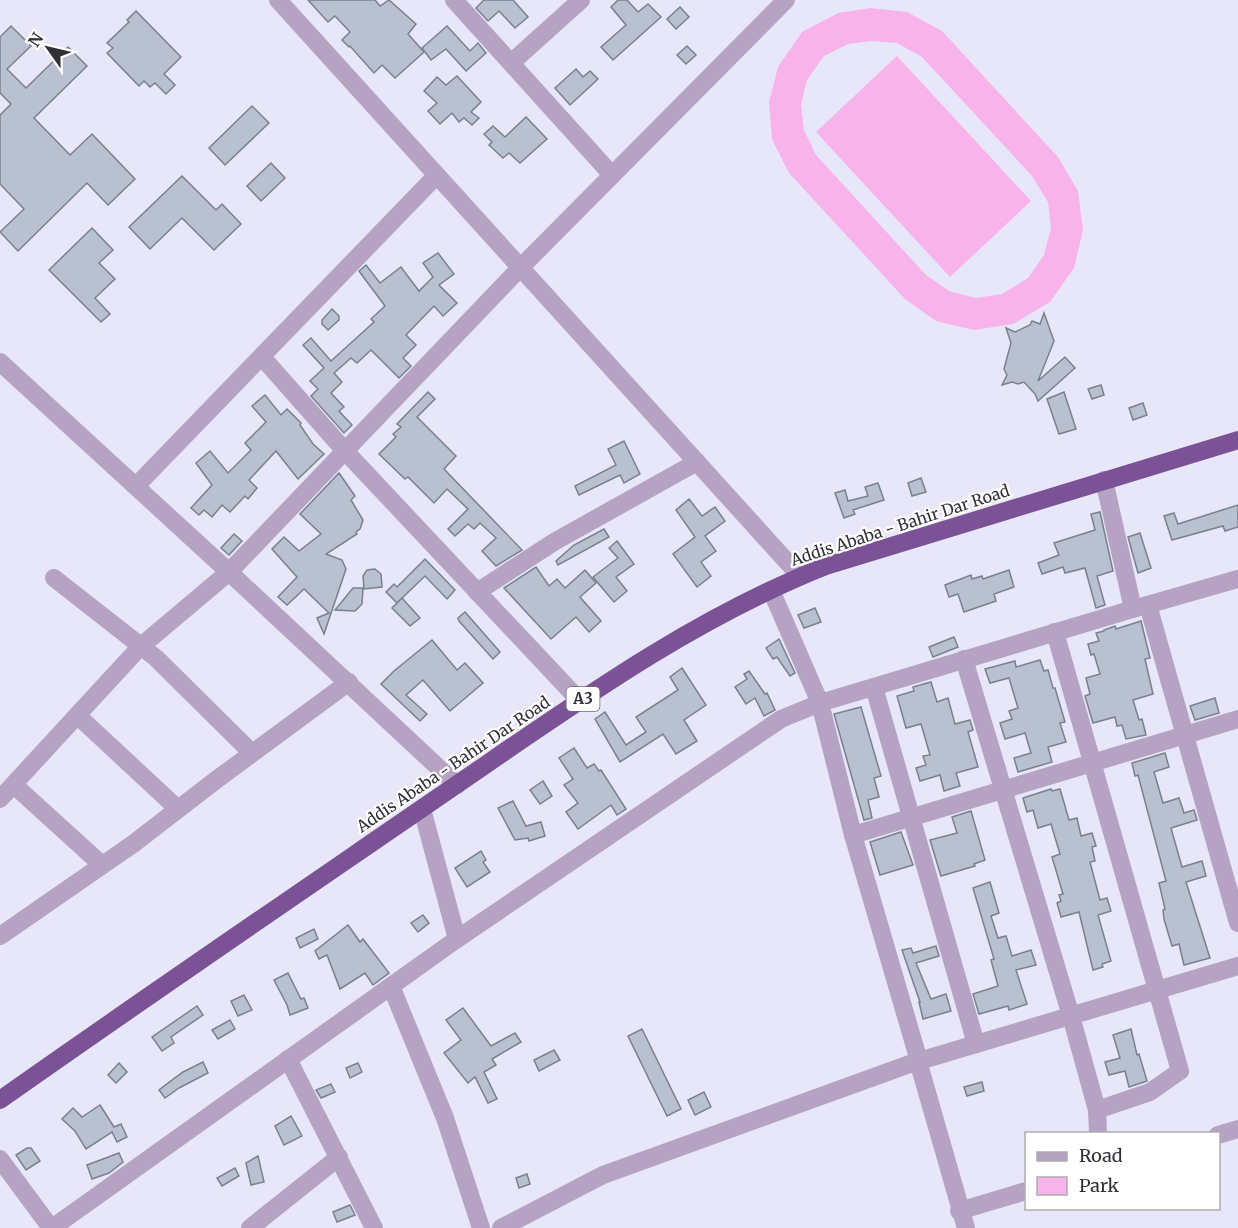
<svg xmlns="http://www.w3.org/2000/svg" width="1238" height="1228" viewBox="0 0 1238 1228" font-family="Merriweather,serif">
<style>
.green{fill:#f8b4ea;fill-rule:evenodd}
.building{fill:#b9c1d1;stroke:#79808f;stroke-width:1.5}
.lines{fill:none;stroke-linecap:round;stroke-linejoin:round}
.minor{stroke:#b6a3c4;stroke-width:18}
.highway{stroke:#7a5295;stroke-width:18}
.labels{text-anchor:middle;stroke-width:4.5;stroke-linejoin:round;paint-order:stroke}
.shield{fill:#fff;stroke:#6f6e73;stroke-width:1.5}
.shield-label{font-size:15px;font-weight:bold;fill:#313037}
.street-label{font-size:16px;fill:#313037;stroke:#fff}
</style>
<rect width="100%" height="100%" fill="#e7e7f9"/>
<g class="green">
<path d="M 871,8 L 907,12 L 942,31 L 1058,157 L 1078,191 L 1083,230 L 1074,268 L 1050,302 L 1013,324 L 974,330 L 936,321 L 905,299 L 789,173 L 772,139 L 769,102 L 778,67 L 802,32 L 838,13 ZM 871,41 L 897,43 L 922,57 L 1032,176 L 1048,202 L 1051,228 L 1044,255 L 1028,278 L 1002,294 L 976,298 L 949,291 L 926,275 L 816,155 L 804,130 L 801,105 L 807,80 L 824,56 L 848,44 Z"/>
<polygon points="897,56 1031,201 950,277 816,132"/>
</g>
<g class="building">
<polygon points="308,0 375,0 380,6 389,0 416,24 408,34 424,52 395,78 382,65 374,73 350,46 349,47 342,40 350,32 335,16 328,22"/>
<polygon points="484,0 513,0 528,17 515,28 499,11 488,21 476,8"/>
<polygon points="618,0 627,0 638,12 648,4 661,17 613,60 601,47 626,25 611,7"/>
<polygon points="680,7 689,17 676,29 667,19"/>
<polygon points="136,11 181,57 164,74 175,85 166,94 155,83 150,87 144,81 139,86 107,53 113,48 107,43 129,22 127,20"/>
<polygon points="11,26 31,46 7,69 26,88 68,47 87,66 34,118 70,155 92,134 135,179 108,205 87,183 18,251 0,232 24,209 0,184 0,115 11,104 0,93 0,37"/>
<polygon points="447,26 470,51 478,43 486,53 466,71 446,49 431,60 422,48"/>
<polygon points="687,46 696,55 686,64 677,55"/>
<polygon points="576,69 583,77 590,71 598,79 570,105 555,88"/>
<polygon points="457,76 481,102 471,112 479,118 472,125 464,118 459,122 452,113 440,124 428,111 437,103 424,91 437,77 446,85"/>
<polygon points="252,106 269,123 225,165 209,148"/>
<polygon points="526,117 547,139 520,163 509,153 503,158 489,145 492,142 484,134 493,126 505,137"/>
<polygon points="271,163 285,178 261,201 247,186"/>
<polygon points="182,176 216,210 222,204 241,224 214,250 182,218 150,249 129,227"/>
<polygon points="92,228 113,250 99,263 115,279 95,298 110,314 101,322 49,270"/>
<polygon points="438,253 454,274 439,285 457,303 443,316 434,306 406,335 416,345 403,358 411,366 399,378 371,350 357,363 351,358 334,373 342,382 331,393 344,407 339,411 352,425 344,433 311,396 318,389 310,381 324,368 303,345 311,338 331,361 374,322 371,319 385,306 359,271 366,265 380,283 401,267 419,291 433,277 423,263"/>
<polygon points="332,309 339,316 339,320 328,330 322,324 322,320"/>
<polygon points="1044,313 1054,341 1038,381 1065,357 1075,368 1038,401 1035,394 1024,382 1018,384 1012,382 1002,385 1007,375 1004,369 1011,343 1006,328 1015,332 1030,325 1032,321 1040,324"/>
<polygon points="1101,385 1104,395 1092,399 1088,389"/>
<polygon points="428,392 435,399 417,417 456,456 444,469 522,550 496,566 482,551 496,538 480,523 474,529 468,524 455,536 448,529 468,509 447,489 434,503 408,477 405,479 379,454 396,437 393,434 401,427 397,424"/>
<polygon points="1064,392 1076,429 1059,434 1047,399"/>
<polygon points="265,395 281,415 287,409 301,423 300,425 313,444 324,454 298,479 276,451 249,480 257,488 248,499 245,496 230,512 222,505 212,517 204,510 199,515 191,508 212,485 196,463 210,451 228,473 251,450 245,443 266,422 252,406"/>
<polygon points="1143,403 1147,415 1133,420 1129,408"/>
<polygon points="624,441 640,474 624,483 620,475 579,495 575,486 616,465 608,449"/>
<polygon points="339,473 355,496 351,500 363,520 360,529 356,532 357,534 326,554 342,560 346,569 324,634 317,618 329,613 304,589 287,605 278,597 297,577 272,549 284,537 299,551 321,534 300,514"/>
<polygon points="921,478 926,492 912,496 908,483"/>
<polygon points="878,483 884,500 853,510 855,514 844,518 835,493 845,490 848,501 868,496 865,487"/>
<polygon points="689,499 702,516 715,507 725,521 705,536 716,551 701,562 711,576 697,587 673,554 695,537 676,510"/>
<polygon points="1238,505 1238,527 1225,531 1223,526 1172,540 1164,516 1174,513 1178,524"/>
<polygon points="1100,512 1113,571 1097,576 1105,605 1096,608 1085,568 1065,573 1063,567 1042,574 1038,563 1059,555 1054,543 1095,530 1091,514"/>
<polygon points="604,529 609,537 558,565 556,561 574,545"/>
<polygon points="1140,533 1151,568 1138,573 1128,537"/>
<polygon points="234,534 242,541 229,555 221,548"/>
<polygon points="617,541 634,564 616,577 627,591 614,602 593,577 618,558 609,548"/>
<polygon points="425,559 455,590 447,599 425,576 397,603 386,592 394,584 397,587"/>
<polygon points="536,567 549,586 557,579 565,588 585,570 596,583 580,597 601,621 589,632 576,617 551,639 504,588"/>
<polygon points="375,569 381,574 382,587 364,589 363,576 367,570"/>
<polygon points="1009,570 1014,587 994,594 996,601 964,612 958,594 949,597 945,585 971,575 972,579 982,576 983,579"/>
<polygon points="353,588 363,588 362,604 355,611 335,610"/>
<polygon points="402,598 420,618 410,626 392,608"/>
<polygon points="815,608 821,622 804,628 798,615"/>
<polygon points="465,612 500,652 493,659 459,621 458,618"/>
<polygon points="1141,621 1150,658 1145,659 1153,694 1133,700 1139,720 1142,719 1146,735 1126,739 1122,725 1117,726 1115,717 1093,723 1085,696 1090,694 1086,678 1100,674 1094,654 1091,655 1088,644 1099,641 1096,633 1104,631 1104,630 1115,626 1116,629"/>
<polygon points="954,637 958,647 933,657 929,647"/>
<polygon points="779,639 795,673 790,676 777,657 773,659 766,648"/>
<polygon points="432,640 457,670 465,663 483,683 450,711 423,680 406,695 427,714 420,721 381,684 394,671"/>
<polygon points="1040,660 1044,671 1048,670 1053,688 1055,688 1065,722 1060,723 1066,742 1048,747 1052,762 1018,772 1014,758 1031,753 1025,733 1005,739 1000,723 1012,719 1009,711 1018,708 1009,678 990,683 985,669 1015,661 1016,667"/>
<polygon points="682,668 706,705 684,720 697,741 676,754 663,734 620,762 595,719 605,712 626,745 646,732 636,717 678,690 670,677"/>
<polygon points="749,671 765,694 767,693 775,710 764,716 755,698 746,704 735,687 747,679 744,674"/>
<polygon points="931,682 937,702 948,698 955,724 970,720 973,730 968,732 978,767 956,773 960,786 944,791 940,775 920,781 916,768 926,765 923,756 930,755 921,724 906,728 897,696 914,691 913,687"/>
<polygon points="1215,698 1219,713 1195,720 1190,706"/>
<polygon points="861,707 881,776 874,778 879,797 868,800 872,818 864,820 834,714"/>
<polygon points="574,748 587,768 594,764 599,771 601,770 626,809 617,815 611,805 578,829 566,812 578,803 564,785 573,779 559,758"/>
<polygon points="1165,753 1169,767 1154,772 1163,803 1179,798 1184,813 1194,810 1197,820 1171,828 1182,867 1202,861 1206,876 1186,882 1210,958 1184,965 1179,944 1172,946 1164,919 1163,910 1165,909 1159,883 1166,881 1138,775 1135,776 1132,763"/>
<polygon points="543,781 552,796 540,804 530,790"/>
<polygon points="1051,789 1052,791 1060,789 1069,820 1077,818 1081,836 1092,833 1096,846 1092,847 1095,861 1090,862 1100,900 1107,898 1111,911 1098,915 1111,961 1102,964 1103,967 1093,970 1079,912 1061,917 1057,903 1061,901 1059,895 1063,894 1052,857 1060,854 1051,824 1038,828 1033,810 1027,812 1023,798"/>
<polygon points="513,801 526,826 541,822 545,836 529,841 528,838 515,840 498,808"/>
<polygon points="971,811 985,860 974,864 975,866 941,876 930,840 957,833 952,817"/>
<polygon points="901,832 913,865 880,875 870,842"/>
<polygon points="481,851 486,860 483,862 490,872 467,887 455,868"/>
<polygon points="990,882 999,913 991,916 998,938 1006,936 1012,956 1031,950 1036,965 1016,970 1027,1004 1009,1010 1008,1006 979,1014 973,994 998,986 991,960 994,959 973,888"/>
<polygon points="423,915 429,923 418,932 411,923"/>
<polygon points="348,925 360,942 363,939 389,973 373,985 365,973 340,989 327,955 319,959 315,951"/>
<polygon points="314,929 318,939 300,948 296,938"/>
<polygon points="936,946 939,956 916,963 931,999 946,994 951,1011 923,1019 919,1002 920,1002 902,950 911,948 913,953"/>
<polygon points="288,973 301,999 304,998 308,1008 290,1015 287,1005 274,980"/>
<polygon points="244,995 252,1010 238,1016 231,1001"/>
<polygon points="197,1006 203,1015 171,1037 174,1043 162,1051 152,1037"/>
<polygon points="463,1008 491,1046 515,1033 521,1042 492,1059 496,1065 484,1072 497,1099 488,1103 475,1077 468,1083 444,1053 461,1040 446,1020"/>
<polygon points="230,1020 235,1029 218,1039 212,1030"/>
<polygon points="642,1029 681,1109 667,1116 628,1036"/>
<polygon points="1131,1029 1137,1055 1139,1054 1147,1081 1129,1087 1125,1071 1109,1075 1105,1062 1120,1058 1113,1035"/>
<polygon points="554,1050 560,1060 539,1071 534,1060"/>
<polygon points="203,1062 208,1073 179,1088 165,1098 159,1090 183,1072"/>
<polygon points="119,1063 127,1072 116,1083 108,1075"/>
<polygon points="358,1063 362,1072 350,1078 346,1068"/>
<polygon points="982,1082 984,1091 967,1096 964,1087"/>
<polygon points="331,1084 335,1092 321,1098 316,1090"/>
<polygon points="704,1092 711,1107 695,1115 688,1100"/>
<polygon points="100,1105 114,1127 121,1124 127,1137 117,1142 112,1132 86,1149 75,1131 62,1119 73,1108 82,1117"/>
<polygon points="291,1116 302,1136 284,1145 275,1126"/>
<polygon points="27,1148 31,1148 40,1161 26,1170 16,1155"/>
<polygon points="119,1153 123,1162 109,1173 92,1179 87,1165"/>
<polygon points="258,1156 264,1182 251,1185 246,1163"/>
<polygon points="235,1168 239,1176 222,1186 217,1178"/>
<polygon points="527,1174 530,1184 519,1188 516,1178"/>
<polygon points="350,1205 355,1215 337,1222 333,1212"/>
</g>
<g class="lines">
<g class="minor">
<polyline points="278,0 800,576"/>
<polyline points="454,0 612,175"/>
<polyline points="511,63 581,0"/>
<polyline points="262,357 345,451 580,701"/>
<polyline points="0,362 229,572 457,785"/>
<polyline points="1104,480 1133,609"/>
<polyline points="136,486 436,176"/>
<polyline points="54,578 156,658 252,753"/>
<polyline points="771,590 820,703 853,835 919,1061 1238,966"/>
<polyline points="477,592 554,542 697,462"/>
<polyline points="1148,605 1238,923"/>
<polyline points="1055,632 1180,1071 1150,1092 1097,1110"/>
<polyline points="964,659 1071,1016 1097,1110 1098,1134"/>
<polyline points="874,687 976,1044"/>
<polyline points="78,716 178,809"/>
<polyline points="14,785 102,865"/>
<polyline points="0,799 140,647 229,572 521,267 786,0"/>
<polyline points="422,809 457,939"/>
<polyline points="853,835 1238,719"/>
<polyline points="0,936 133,844 216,780 349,682"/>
<polyline points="391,986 445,1118 481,1228"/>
<polyline points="288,1059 374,1228"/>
<polyline points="1218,1135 1238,1129"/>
<polyline points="0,1159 51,1228"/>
<polyline points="959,1211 1026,1191"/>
<polyline points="52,1228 457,939 781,719 820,703 1133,609 1238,579"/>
<polyline points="250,1228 339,1157"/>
<polyline points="501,1228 603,1175 918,1061 966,1228"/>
</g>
<path class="highway" d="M 0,1100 C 146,997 293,897 440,796 C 565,711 685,622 826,566 L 1238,440"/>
</g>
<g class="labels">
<rect class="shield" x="566.5" y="687" width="33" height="24" rx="4.5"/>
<g class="shield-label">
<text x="583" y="704">A3</text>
</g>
<g class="street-label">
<text transform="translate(900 525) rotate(-18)" y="6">Addis Ababa - Bahir Dar Road</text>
<text transform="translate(453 764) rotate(-34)" y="6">Addis Ababa - Bahir Dar Road</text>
</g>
</g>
<rect x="1025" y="1132" width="195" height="78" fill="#ffffff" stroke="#adacaf" stroke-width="1.5"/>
<rect x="1037" y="1152" width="30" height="9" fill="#b6a3c4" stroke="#adacaf" stroke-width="1.5"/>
<text x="1079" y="1162" font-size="18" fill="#313037">Road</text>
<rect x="1037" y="1177" width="30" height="18" fill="#f8b4ea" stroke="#adacaf" stroke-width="1.5"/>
<text x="1079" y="1192" font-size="18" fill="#313037">Park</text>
<g transform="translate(48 48) rotate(304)" stroke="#ffffff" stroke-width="4.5" paint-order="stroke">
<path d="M0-4.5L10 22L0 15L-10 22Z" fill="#313037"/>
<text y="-9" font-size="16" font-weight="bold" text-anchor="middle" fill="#313037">N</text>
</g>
</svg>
